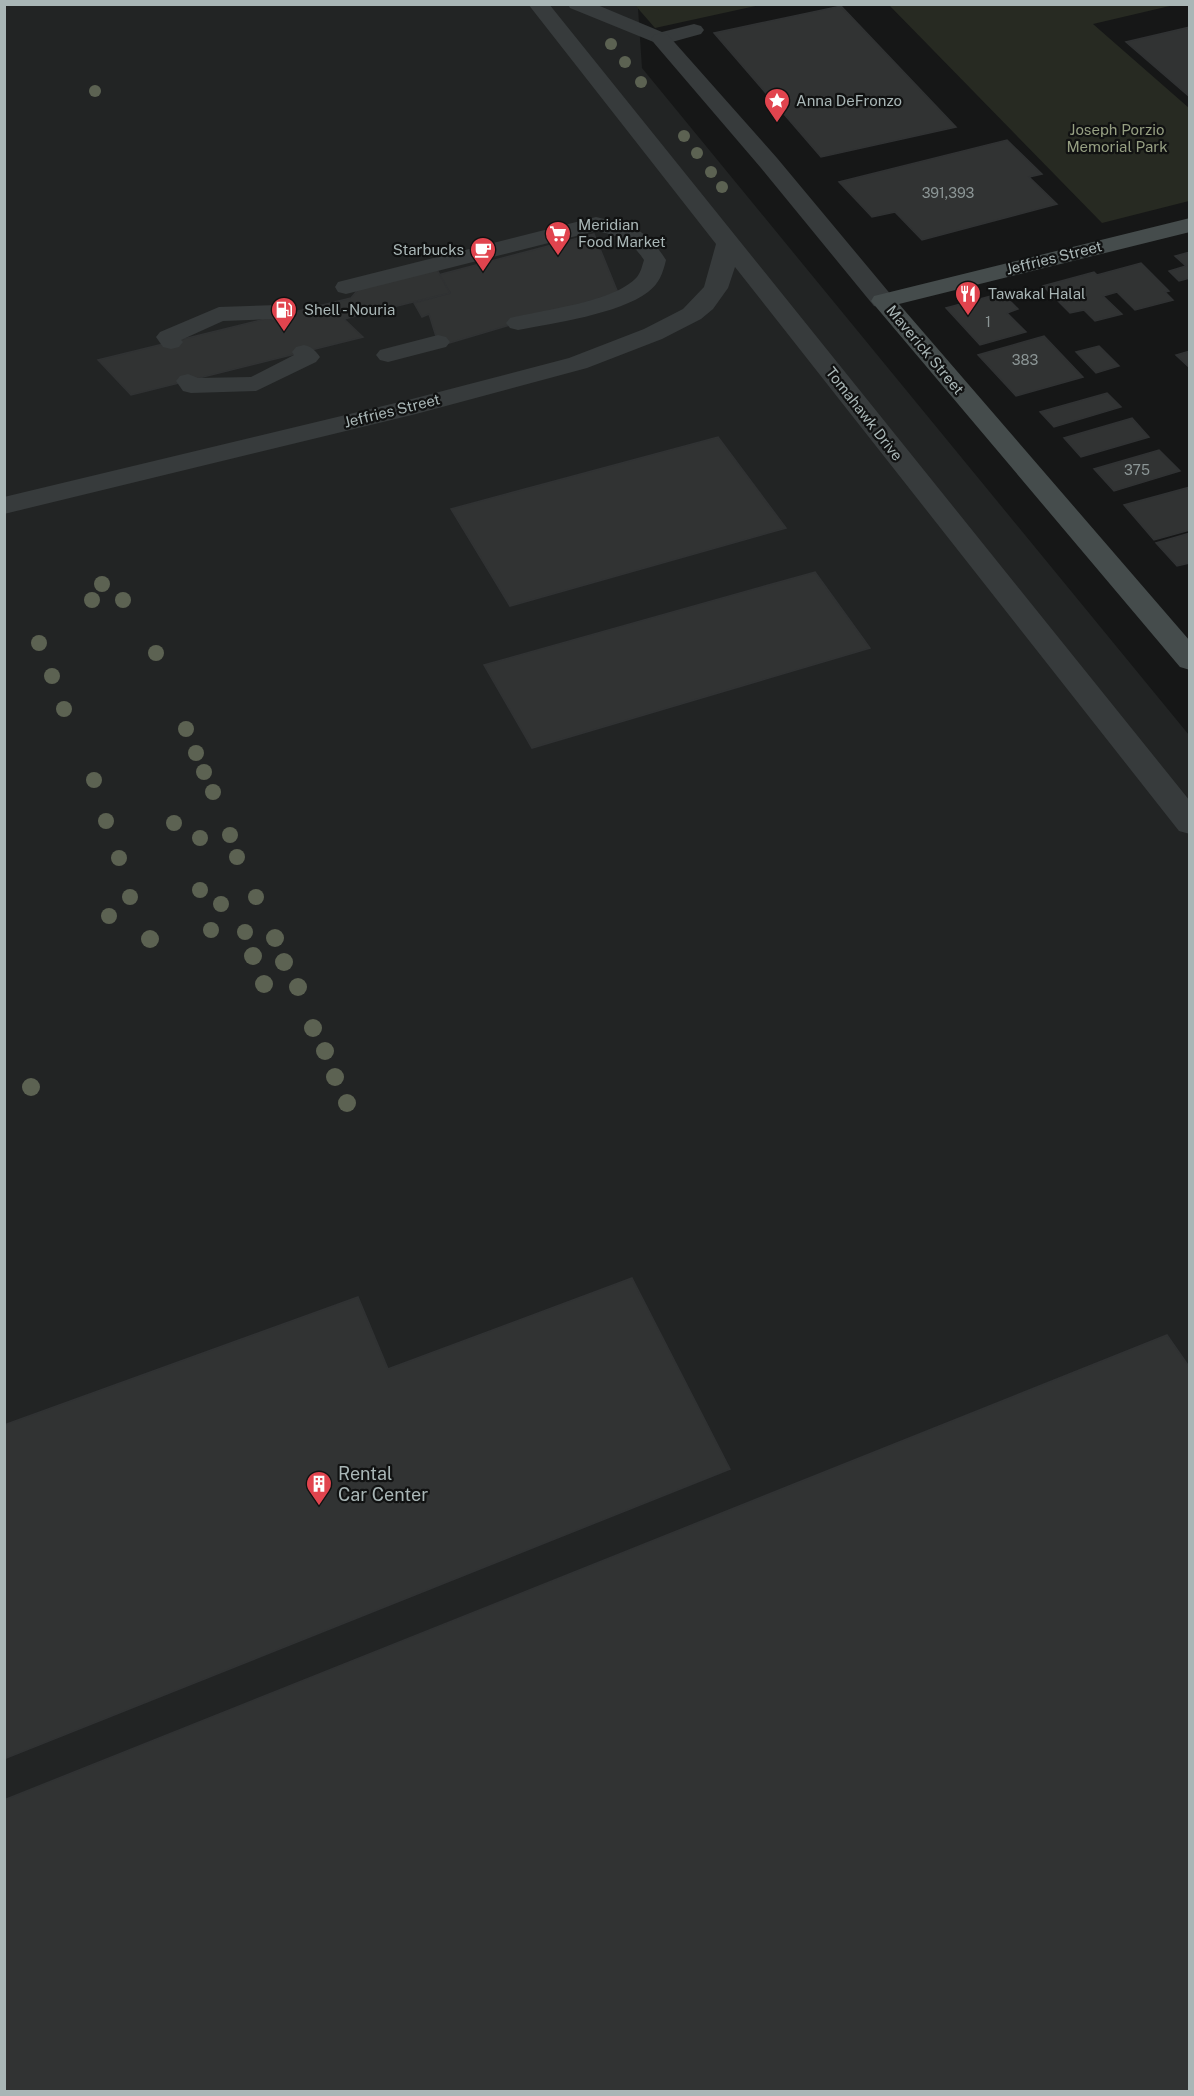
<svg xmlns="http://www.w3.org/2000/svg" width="1194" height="2096" viewBox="0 0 1194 2096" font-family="'Public Sans',sans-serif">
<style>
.built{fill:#222424}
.green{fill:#272a22}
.building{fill:#313333;stroke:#303233;stroke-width:1.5}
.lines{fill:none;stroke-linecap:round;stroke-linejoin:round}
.lane{fill:#373b3c;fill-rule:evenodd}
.street{fill:#373b3c;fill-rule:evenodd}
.secondary{fill:#454c4c;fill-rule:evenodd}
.tree{fill:#5c6252}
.labels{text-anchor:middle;stroke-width:4.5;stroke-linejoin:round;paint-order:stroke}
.far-number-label{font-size:14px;fill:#8b9595}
.far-poi-label{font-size:15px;fill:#a9b6b6;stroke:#111212;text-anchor:start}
.far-park-label{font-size:15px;fill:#969f82;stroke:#111212}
.far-street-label{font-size:15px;fill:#a9b6b6;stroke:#111212}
.poi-label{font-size:18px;fill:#a9b6b6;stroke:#111212;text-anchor:start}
</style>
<rect width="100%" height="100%" fill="#161717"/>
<polygon class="built" points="5,5 635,5 638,8 642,68 1189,735 1189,2091 5,2092"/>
<g class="green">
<polygon points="635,5 760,5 655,28"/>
<polygon points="889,5 1174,5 1093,24 1189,108 1189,201 1102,223"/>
</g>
<g class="building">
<polygon points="841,6 956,127 821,157 714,33"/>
<polygon points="1190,27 1190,97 1126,42"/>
<polygon points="1007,140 1042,174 1029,177 1057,204 922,240 895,212 872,217 839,182"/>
<polygon points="594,234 618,293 439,346 429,314 422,317 414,303 450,293 438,275"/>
<polygon points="1190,252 1190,278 1179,281 1169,271 1186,266 1175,256"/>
<polygon points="1141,263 1169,291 1165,292 1173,300 1135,310 1117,292 1103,296 1122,314 1095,321 1084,310 1070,313 1043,286 1094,272 1097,275"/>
<polygon points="435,266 450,293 344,319 363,337 131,395 98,360 351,298 362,285"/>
<polygon points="1002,293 1018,309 1007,313 1026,332 980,345 946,308"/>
<polygon points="1044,336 1083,377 1016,396 978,355"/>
<polygon points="1099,346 1119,366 1096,373 1076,352"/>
<polygon points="1190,351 1190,368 1176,355"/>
<polygon points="1107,393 1121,407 1054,427 1040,412"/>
<polygon points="1132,418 1149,437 1081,457 1064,438"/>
<polygon points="718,437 786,528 510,606 451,509"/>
<polygon points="1159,450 1180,471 1114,491 1094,469"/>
<polygon points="1190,487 1190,530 1154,540 1124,505"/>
<polygon points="1190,533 1190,563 1177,566 1156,543"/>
<polygon points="815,572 870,648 532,748 484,665"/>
<polygon points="632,1278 730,1469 4,1759 4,1425 358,1297 388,1369"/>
<polygon points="1167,1335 1190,1368 1190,2092 4,2092 4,1800"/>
</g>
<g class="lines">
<g class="lane">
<polygon points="568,4 595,4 662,32 694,24 701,26 704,30 701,34 661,45 570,8"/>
<path d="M 596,217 C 631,225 646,228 666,260 C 663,273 659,284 648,292 C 619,314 554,323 518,330 L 510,328 L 506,323 L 510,318 C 542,310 615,302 637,277 C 641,272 642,266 644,260 C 632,241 617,235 596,231 L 346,294 L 338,292 L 335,287 L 338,282 Z"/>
<path d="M 278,305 C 286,307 288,309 293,316 L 289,321 L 281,323 L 271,319 L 223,321 L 181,340 L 183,342 L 179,347 L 171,349 L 163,347 L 156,337 L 160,332 L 219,307 Z"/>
<polygon points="438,335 446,337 450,342 446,347 388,362 380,360 376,355 380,350"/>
<path d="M 304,345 C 312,347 315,350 320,357 L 316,362 L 256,391 L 191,393 L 183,391 L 176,381 L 180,376 L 188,374 L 198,378 L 251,377 L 294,355 L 292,352 L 296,347 Z"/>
</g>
<g class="street">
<polygon points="528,4 549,4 1190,801 1190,834 1179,831 735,267 728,288 713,309 701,319 662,339 587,368 416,414 4,514 4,497 412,399 569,358 644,329 683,309 704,287 716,244"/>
<polygon points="661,33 668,35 777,158 892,296 895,301 892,306 883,308 874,306 761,168 654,43 651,39 654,35"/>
</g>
<polygon class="secondary" points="1190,218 1190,232 899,304 1190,641 1190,670 1180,667 871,301 874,296"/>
</g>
<g class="tree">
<circle cx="611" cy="44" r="6"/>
<circle cx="625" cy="62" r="6"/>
<circle cx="641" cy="82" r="6"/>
<circle cx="95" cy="91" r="6"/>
<circle cx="684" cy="136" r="6"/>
<circle cx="697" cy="153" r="6"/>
<circle cx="711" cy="172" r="6"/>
<circle cx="722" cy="187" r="6"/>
<circle cx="102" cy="584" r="8"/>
<circle cx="92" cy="600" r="8"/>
<circle cx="123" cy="600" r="8"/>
<circle cx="39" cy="643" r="8"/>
<circle cx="156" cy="653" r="8"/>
<circle cx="52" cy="676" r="8"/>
<circle cx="64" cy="709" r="8"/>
<circle cx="186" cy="729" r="8"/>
<circle cx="196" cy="753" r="8"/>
<circle cx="204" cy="772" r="8"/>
<circle cx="94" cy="780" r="8"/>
<circle cx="213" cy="792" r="8"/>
<circle cx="106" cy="821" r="8"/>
<circle cx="174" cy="823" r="8"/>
<circle cx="230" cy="835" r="8"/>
<circle cx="200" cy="838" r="8"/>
<circle cx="237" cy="857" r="8"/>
<circle cx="119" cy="858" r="8"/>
<circle cx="200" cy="890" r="8"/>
<circle cx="130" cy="897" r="8"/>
<circle cx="256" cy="897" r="8"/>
<circle cx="221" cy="904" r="8"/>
<circle cx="109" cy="916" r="8"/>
<circle cx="211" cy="930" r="8"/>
<circle cx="245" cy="932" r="8"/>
<circle cx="275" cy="938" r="9"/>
<circle cx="150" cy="939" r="9"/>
<circle cx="253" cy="956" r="9"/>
<circle cx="284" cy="962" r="9"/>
<circle cx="264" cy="984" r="9"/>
<circle cx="298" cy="987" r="9"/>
<circle cx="313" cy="1028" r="9"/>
<circle cx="325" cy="1051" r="9"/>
<circle cx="335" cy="1077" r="9"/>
<circle cx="31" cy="1087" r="9"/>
<circle cx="347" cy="1103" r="9"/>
</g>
<defs>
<symbol id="sight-pin" viewBox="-11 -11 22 30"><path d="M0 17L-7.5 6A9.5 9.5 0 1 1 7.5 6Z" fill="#e1444e" stroke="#111212"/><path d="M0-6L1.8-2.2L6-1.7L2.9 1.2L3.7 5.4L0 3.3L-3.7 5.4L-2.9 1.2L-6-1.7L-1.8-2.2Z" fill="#fff"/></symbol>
<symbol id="supermarket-pin" viewBox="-11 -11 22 30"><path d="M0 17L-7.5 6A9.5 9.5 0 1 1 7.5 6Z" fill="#e1444e" stroke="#111212"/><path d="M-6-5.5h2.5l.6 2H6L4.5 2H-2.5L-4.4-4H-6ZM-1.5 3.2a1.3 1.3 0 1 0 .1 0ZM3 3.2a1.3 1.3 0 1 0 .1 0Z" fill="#fff"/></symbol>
<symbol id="cafe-pin" viewBox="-11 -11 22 30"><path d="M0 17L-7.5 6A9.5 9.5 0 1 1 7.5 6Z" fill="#e1444e" stroke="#111212"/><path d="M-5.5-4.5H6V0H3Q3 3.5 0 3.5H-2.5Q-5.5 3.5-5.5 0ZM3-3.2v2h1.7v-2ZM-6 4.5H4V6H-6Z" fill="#fff"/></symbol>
<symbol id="restaurant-pin" viewBox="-11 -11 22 30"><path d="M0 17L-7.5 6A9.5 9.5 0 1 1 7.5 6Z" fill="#e1444e" stroke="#111212"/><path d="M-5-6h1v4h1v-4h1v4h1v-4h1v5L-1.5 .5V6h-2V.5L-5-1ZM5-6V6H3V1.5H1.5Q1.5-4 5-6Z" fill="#fff"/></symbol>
<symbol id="fuel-pin" viewBox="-11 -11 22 30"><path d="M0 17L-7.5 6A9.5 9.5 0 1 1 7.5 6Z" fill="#e1444e" stroke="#111212"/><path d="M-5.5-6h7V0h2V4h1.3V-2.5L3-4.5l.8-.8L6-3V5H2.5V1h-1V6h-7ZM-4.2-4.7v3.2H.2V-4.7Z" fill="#fff"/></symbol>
<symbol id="building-pin" viewBox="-11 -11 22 30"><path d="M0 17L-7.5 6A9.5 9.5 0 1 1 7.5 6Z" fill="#e1444e" stroke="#111212"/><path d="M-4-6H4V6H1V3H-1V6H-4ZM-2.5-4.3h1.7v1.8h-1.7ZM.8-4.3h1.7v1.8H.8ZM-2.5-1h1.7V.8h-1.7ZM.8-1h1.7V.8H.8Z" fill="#fff"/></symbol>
</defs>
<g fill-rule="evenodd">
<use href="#sight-pin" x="762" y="86" width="30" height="40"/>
<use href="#supermarket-pin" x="543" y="219" width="30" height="40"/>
<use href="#cafe-pin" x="468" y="235" width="30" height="40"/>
<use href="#restaurant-pin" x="953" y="279" width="30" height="40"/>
<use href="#fuel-pin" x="269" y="295" width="30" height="40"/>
<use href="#building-pin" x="304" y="1469" width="30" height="40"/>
</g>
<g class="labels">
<g class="far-number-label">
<text x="948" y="198">391,393</text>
<text x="988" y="327">1</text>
<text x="1025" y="365">383</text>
<text x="1137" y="475">375</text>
</g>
<g class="far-poi-label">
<text x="796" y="106">Anna DeFronzo</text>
<text x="578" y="230">Meridian<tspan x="578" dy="17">Food Market</tspan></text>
<text x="464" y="255" text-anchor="end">Starbucks</text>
<text x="988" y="299">Tawakal Halal</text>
<text x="304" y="315">Shell - Nouria</text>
</g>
<g class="far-park-label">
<text x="1117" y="135">Joseph Porzio<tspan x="1117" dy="17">Memorial Park</tspan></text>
</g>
<g class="far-street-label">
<text transform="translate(1054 258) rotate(-14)" y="5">Jeffries Street</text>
<text transform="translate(925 350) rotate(50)" y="5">Maverick Street</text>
<text transform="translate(392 411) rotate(-14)" y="5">Jeffries Street</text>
<text transform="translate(864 414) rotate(52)" y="5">Tomahawk Drive</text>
</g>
<g class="poi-label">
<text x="338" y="1480">Rental<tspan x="338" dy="21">Car Center</tspan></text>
</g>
</g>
<rect width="1194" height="2096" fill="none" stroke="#a9b6b6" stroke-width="12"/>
</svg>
